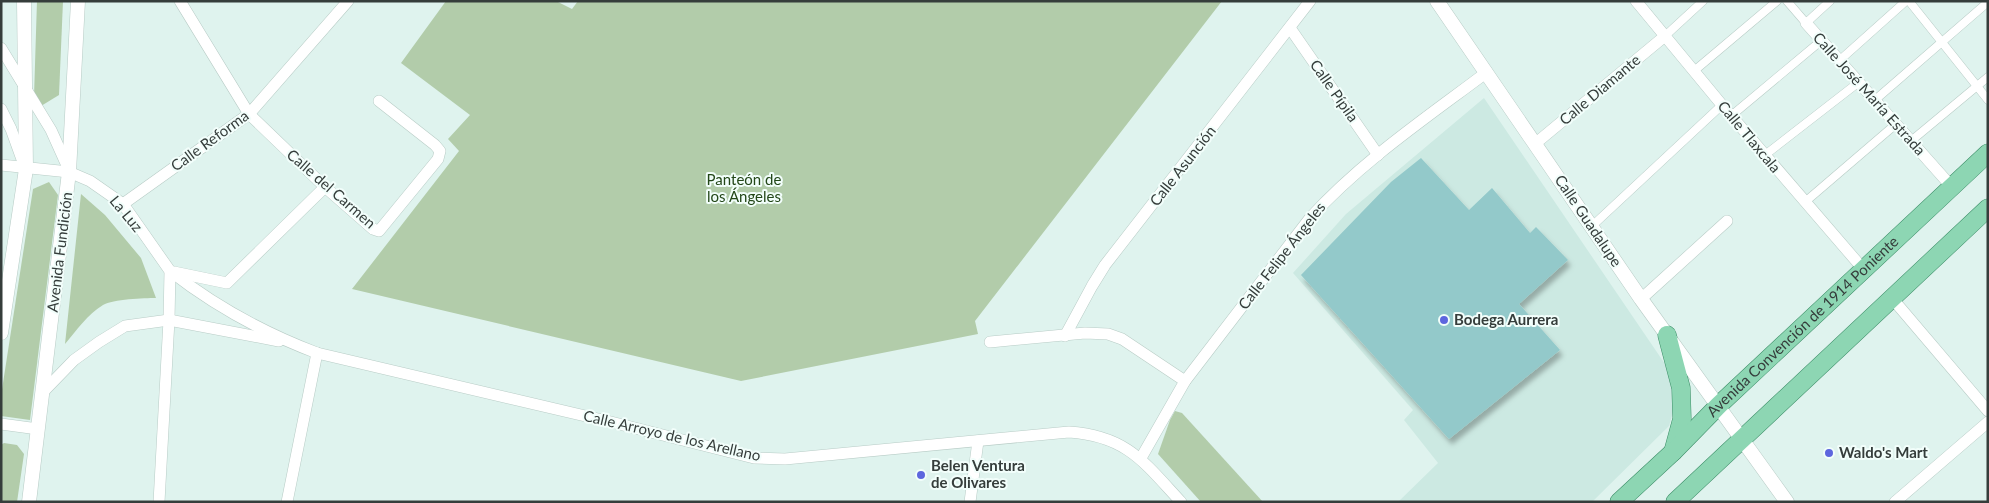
<svg xmlns="http://www.w3.org/2000/svg" width="1989" height="503" viewBox="0 0 1989 503" font-family="Lato,sans-serif">
<style>
.built{fill:#cce9e2}
.green{fill:#b2ccaa}
.building{fill:#93c9ca;filter:url(#shadow)}
.lines{fill:none;stroke-linecap:round;stroke-linejoin:round}
.pedestrian-casing{stroke:#b8ccc6;stroke-width:9}
.minor-casing{stroke:#b8ccc6;stroke-width:12}
.tertiary-casing{stroke:#b8ccc6;stroke-width:15}
.primary-casing{stroke:#3d8e68;stroke-width:19}
.pedestrian{stroke:#fff;stroke-width:8}
.minor{stroke:#fff;stroke-width:11}
.tertiary{stroke:#fff;stroke-width:14}
.primary{stroke:#8dd6b3;stroke-width:18}
.poi-dot{fill:#5d66de;stroke:#f2fefb;stroke-width:2}
.labels{text-anchor:middle;stroke-width:4;stroke-linejoin:round;paint-order:stroke}
.street-label{font-size:15px;fill:#353d3b;stroke:#f2fefb}
.park-label{font-size:15px;fill:#234718;stroke:#f2fefb}
.poi-label{font-size:15px;font-weight:bold;fill:#353d3b;stroke:#f2fefb;text-anchor:start}
</style>
<defs>
<filter id="shadow"><feDropShadow dx="3" dy="5.5" stdDeviation="2.5" flood-color="#0004"/></filter>
</defs>
<rect width="100%" height="100%" fill="#dff3ee"/>
<polygon class="built" points="1484,98 1665,364 1677,399 1669,426 1592,502 1398,502 1438,463 1404,420 1413,410 1293,273 1346,214"/>
<g class="green">
<polygon points="37,1 63,1 59,95 41,106 34,96"/>
<polygon points="446,1 556,1 572,9 578,1 1222,1 975,321 978,334 741,381 352,289 459,151 448,139 470,115 401,63"/>
<polygon points="49,182 58,195 30,420 1,416 1,396 33,189"/>
<path d="M 81,194 L 105,215 L 141,258 L 156,298 C 144,298 113,299 103,305 C 88,314 76,331 65,344 Z"/>
<polygon points="1175,411 1182,413 1263,502 1201,502 1158,454 1170,420"/>
<polygon points="4,443 17,445 24,454 17,502 1,502 1,445"/>
</g>
<polygon class="building" points="1421,158 1469,210 1492,188 1530,233 1536,227 1568,260 1519,304 1560,350 1449,439 1301,275 1391,182"/>
<g class="lines">
<defs>
<g id="pedestrian">
<polyline points="1787,1 1806,23 1830,1"/>
<polyline points="1909,1 1988,100"/>
<polyline points="1665,36 1703,1"/>
<polyline points="1840,60 1906,1"/>
<polyline points="1694,71 1777,1"/>
<polyline points="1875,100 1988,2"/>
<polyline points="1731,116 1822,40"/>
<polyline points="1911,141 1988,77"/>
<polyline points="1765,155 1859,82"/>
<polyline points="1805,202 1896,124"/>
<polyline points="1591,227 1722,105"/>
</g>
<g id="minor">
<polyline points="180,1 249,114 325,187 373,229 379,231 438,159 440,151 435,145 379,101"/>
<polyline points="1636,1 1722,105 1864,270"/>
<polyline points="1806,23 1951,186"/>
<polyline points="1290,28 1378,155"/>
<polyline points="1,48 51,130 69,170"/>
<polyline points="1,109 11,129 24,165"/>
<polyline points="1536,143 1665,36"/>
<polyline points="1,165 69,172 90,181 123,204 170,271 169,320 159,502"/>
<polyline points="123,204 249,114 348,1"/>
<path d="M 170,271 C 215,306 264,333 317,353 L 611,422 L 754,458 L 785,459 L 1069,432 C 1127,436 1144,462 1181,502"/>
<polyline points="174,272 227,283 325,187"/>
<polyline points="1891,297 1988,411"/>
<polyline points="1641,299 1727,221"/>
<polyline points="1065,336 1092,286 1105,265 1310,1"/>
<polyline points="990,342 1085,333 1108,334 1122,339 1185,381"/>
<polyline points="43,392 74,360 99,342 125,326 169,320 279,341"/>
<polyline points="1,424 38,429"/>
<path d="M 1141,458 L 1185,381 L 1310,218 C 1362,161 1426,118 1487,72"/>
<polyline points="287,502 317,353"/>
<polyline points="970,502 978,441"/>
<polyline points="1895,502 1988,422"/>
</g>
<g id="tertiary">
<polyline points="1437,1 1641,299 1787,502"/>
<polyline points="1,333 26,169 24,1"/>
<polyline points="29,502 69,172 78,1"/>
</g>
<g id="primary">
<polyline points="1667,335 1681,388 1682,419 1673,452"/>
<path id="s1" d="M 1619,502 L 1673,452 L 1719,405 L 1988,153"/>
<polyline points="1675,502 1988,208"/>
</g>
</defs>
<use href="#pedestrian" class="pedestrian-casing"/>
<use href="#minor" class="minor-casing"/>
<use href="#tertiary" class="tertiary-casing"/>
<use href="#primary" class="primary-casing"/>
<use href="#pedestrian" class="pedestrian"/>
<use href="#minor" class="minor"/>
<use href="#tertiary" class="tertiary"/>
<use href="#primary" class="primary"/>
</g>
<g class="poi-dot">
<circle cx="1444" cy="320" r="5"/>
<circle cx="1829" cy="453" r="5"/>
<circle cx="921" cy="475" r="5"/>
</g>
<g class="labels">
<g class="street-label">
<text transform="translate(1600 90) rotate(-40)" y="5">Calle Diamante</text>
<text transform="translate(1334 91) rotate(55)" y="5">Calle Pípila</text>
<text transform="translate(1869 94) rotate(48)" y="5">Calle José María Estrada</text>
<text transform="translate(1749 137) rotate(50)" y="5">Calle Tlaxcala</text>
<text transform="translate(210 141) rotate(-36)" y="5">Calle Reforma</text>
<text transform="translate(1183 166) rotate(-52)" y="5">Calle Asunción</text>
<text transform="translate(331 189) rotate(41)" y="5">Calle del Carmen</text>
<text transform="translate(126 214) rotate(50)" y="5">La Luz</text>
<text transform="translate(1588 221) rotate(56)" y="5">Calle Guadalupe</text>
<text transform="translate(60 252) rotate(-83)" y="5">Avenida Fundición</text>
<text transform="translate(1282 256) rotate(-52)" y="5">Calle Felipe Ángeles</text>
<text dy="5" stroke="none"><textPath href="#s1" startOffset="254">Avenida Convención de 1914 Poniente</textPath></text>
<text transform="translate(672 436) rotate(13)" y="5">Calle Arroyo de los Arellano</text>
</g>
<g class="park-label">
<text x="744" y="185">Panteón de<tspan x="744" dy="17">los Ángeles</tspan></text>
</g>
<g class="poi-label">
<text x="1454" y="325">Bodega Aurrera</text>
<text x="1839" y="458">Waldo's Mart</text>
<text x="931" y="471">Belen Ventura<tspan x="931" dy="17">de Olivares</tspan></text>
</g>
</g>
<rect width="1989" height="503" fill="none" stroke="#353d3b" stroke-width="5"/>
</svg>
